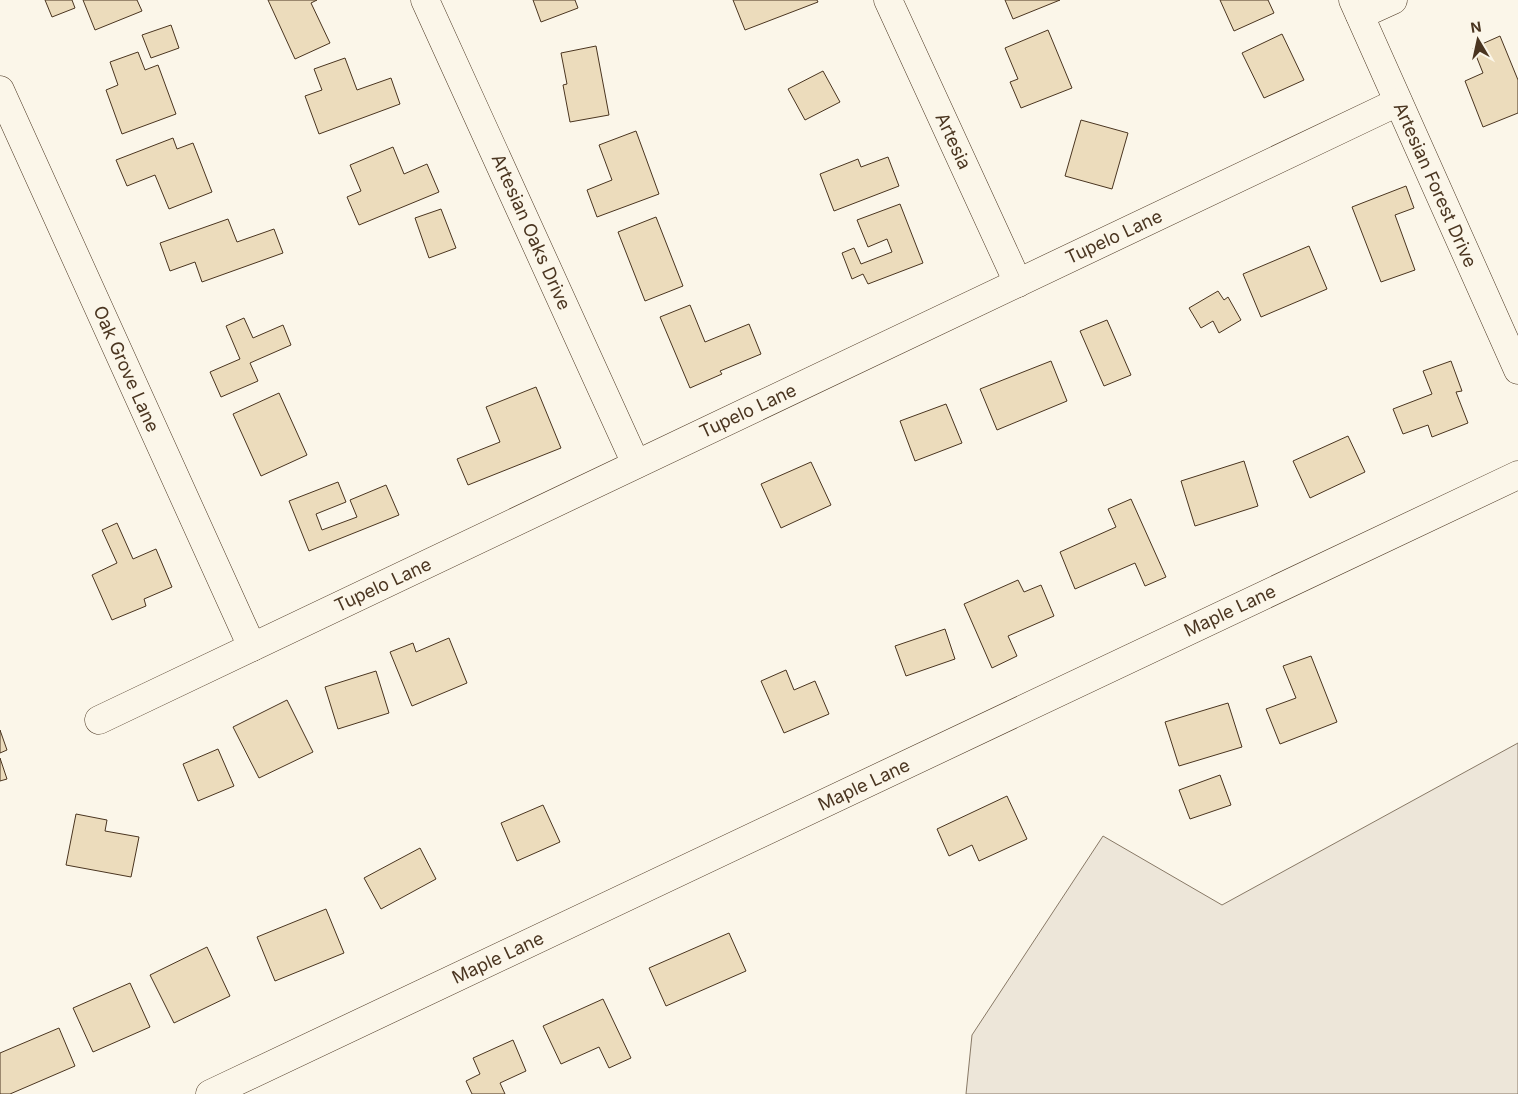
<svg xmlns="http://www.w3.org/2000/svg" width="1518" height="1094" viewBox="0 0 1518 1094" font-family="Inter,sans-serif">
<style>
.green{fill:#ede6d9;stroke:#887966}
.building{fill:#ecdcbc;stroke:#4a3520}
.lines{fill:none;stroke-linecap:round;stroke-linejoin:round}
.minor-casing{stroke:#4a3520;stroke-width:29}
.minor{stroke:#fbf6e9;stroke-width:28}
.labels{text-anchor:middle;stroke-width:4;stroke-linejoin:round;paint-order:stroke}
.street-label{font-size:18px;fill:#4a3520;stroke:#fbf6e9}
</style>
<rect width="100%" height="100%" fill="#fbf6e9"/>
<polygon class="green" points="1518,743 1518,1094 966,1094 972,1035 1103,836 1222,905"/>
<g class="building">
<polygon points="45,0 72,0 75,8 52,17"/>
<polygon points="83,0 137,0 142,11 95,30"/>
<polygon points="268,0 317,0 311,3 330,43 295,59"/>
<polygon points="533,0 575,0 578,8 541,22"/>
<polygon points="733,0 817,0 818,2 745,30"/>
<polygon points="1005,0 1060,0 1013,19"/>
<polygon points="1220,0 1268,0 1274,13 1234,31"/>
<polygon points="171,25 179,48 151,58 142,35"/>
<polygon points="1048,30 1072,88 1021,108 1010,82 1018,79 1005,48"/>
<polygon points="1282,34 1304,80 1264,98 1242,53"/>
<polygon points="1500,36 1518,80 1518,113 1483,127 1465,81 1483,73 1473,48"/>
<polygon points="596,46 609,115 570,122 563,85 567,84 561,53"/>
<polygon points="138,52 145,70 158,65 176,114 122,134 106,90 118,85 110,62"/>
<polygon points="345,58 357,90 391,78 400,104 319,134 305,96 322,90 314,69"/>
<polygon points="823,71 840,102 805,120 788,89"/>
<polygon points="1081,120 1128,133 1112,189 1065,176"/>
<polygon points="636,131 659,194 597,217 587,190 612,180 599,145"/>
<polygon points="173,138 177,149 193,143 212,192 169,209 155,175 127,186 116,160"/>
<polygon points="393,147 404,174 427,164 439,192 359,225 347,197 361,191 350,165"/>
<polygon points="888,157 899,186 834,211 820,174 858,159 861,167"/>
<polygon points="1406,186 1414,208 1395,215 1415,270 1381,282 1352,207"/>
<polygon points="900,204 923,263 868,284 863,274 852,279 842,253 854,248 861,264 892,252 887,239 868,247 857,220"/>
<polygon points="441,209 456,248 429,258 415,218"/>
<polygon points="656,217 683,286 645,301 618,232"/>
<polygon points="228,219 237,242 274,229 283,253 202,282 195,262 170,271 160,243"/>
<polygon points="1309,246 1327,289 1261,317 1243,274"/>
<polygon points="1218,291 1224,300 1228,297 1241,320 1219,333 1213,321 1201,328 1189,308"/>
<polygon points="690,305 705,342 749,324 761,354 720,371 722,374 690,388 660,317"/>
<polygon points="244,318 253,338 283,325 291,345 250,363 258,381 221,397 210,372 240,359 226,326"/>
<polygon points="1107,320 1131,375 1104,386 1080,331"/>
<polygon points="1051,361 1067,401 997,430 980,389"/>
<polygon points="1451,361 1462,391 1456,392 1468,423 1432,437 1428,425 1403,434 1393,409 1432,394 1423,371"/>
<polygon points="536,387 561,448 468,485 457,459 500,442 486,407"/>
<polygon points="279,393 307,455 261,476 233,414"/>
<polygon points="946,404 962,443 915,461 900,421"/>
<polygon points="1348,436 1365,472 1310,498 1293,461"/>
<polygon points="1244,461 1258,506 1195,526 1181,481"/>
<polygon points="811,462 831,505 781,528 761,484"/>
<polygon points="338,482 346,502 316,514 322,530 357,517 350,500 386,485 399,515 309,551 289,501"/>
<polygon points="1131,499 1166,577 1145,586 1135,563 1075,589 1060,552 1116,527 1108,509"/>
<polygon points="117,523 133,559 156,549 172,587 144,599 146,606 112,620 92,575 117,563 102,530"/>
<polygon points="1018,580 1024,592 1041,585 1054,616 1008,636 1017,656 992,668 964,604"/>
<polygon points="945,629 955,659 906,676 895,646"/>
<polygon points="449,638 467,683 412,706 390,652 413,643 416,652"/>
<polygon points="1311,656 1337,722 1280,744 1266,709 1296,698 1283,666"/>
<polygon points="786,670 794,690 815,681 829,714 784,733 761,681"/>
<polygon points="376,671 389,713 338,729 325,687"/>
<polygon points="287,700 313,752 259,778 233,727"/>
<polygon points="1228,703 1242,747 1179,766 1165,722"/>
<polygon points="0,730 7,750 0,753"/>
<polygon points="218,749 234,786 198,801 183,764"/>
<polygon points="0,758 7,779 0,781"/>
<polygon points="1220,775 1231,805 1190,819 1179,790"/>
<polygon points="1007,796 1027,839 979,861 972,845 949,856 937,829"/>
<polygon points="543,805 560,842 517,861 501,823"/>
<polygon points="76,814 107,820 105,831 139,837 131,877 66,865"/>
<polygon points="420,848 436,879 381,909 364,878"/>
<polygon points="326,909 344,953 275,981 257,937"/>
<polygon points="729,933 746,971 666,1006 649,968"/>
<polygon points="207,947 230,996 174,1023 150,975"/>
<polygon points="130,983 150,1027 93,1052 73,1008"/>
<polygon points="603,999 631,1058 609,1068 599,1047 561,1064 543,1026"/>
<polygon points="59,1028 75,1066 10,1094 0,1094 0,1053"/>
<polygon points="513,1040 526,1071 500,1083 505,1094 472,1094 466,1081 480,1074 473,1058"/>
</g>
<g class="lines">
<defs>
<g id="minor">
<polyline points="425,0 636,464"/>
<polyline points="888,0 1018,283"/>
<polyline points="1353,0 1518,370"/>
<polyline points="1360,15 1393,0"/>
<polyline points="0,90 252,647"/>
<polyline points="99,720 1398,102"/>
<polyline points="210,1094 1518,475"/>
</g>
</defs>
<use href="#minor" class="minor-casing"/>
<use href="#minor" class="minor"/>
</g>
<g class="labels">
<g class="street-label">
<text transform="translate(953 141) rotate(65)" y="6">Artesia</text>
<text transform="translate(1435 185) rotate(66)" y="6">Artesian Forest Drive</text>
<text transform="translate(531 232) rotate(66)" y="6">Artesian Oaks Drive</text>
<text transform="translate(1114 237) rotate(-25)" y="6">Tupelo Lane</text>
<text transform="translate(126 369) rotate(66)" y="6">Oak Grove Lane</text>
<text transform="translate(748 411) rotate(-25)" y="6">Tupelo Lane</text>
<text transform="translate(383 585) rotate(-25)" y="6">Tupelo Lane</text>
<text transform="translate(1230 611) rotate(-25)" y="6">Maple Lane</text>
<text transform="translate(864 785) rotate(-25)" y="6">Maple Lane</text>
<text transform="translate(498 958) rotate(-25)" y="6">Maple Lane</text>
</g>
</g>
<g transform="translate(1478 40) rotate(351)" stroke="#fbf6e9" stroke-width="4" paint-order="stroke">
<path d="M0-4L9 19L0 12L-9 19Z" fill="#4a3520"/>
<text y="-8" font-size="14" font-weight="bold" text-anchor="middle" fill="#4a3520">N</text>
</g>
</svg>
